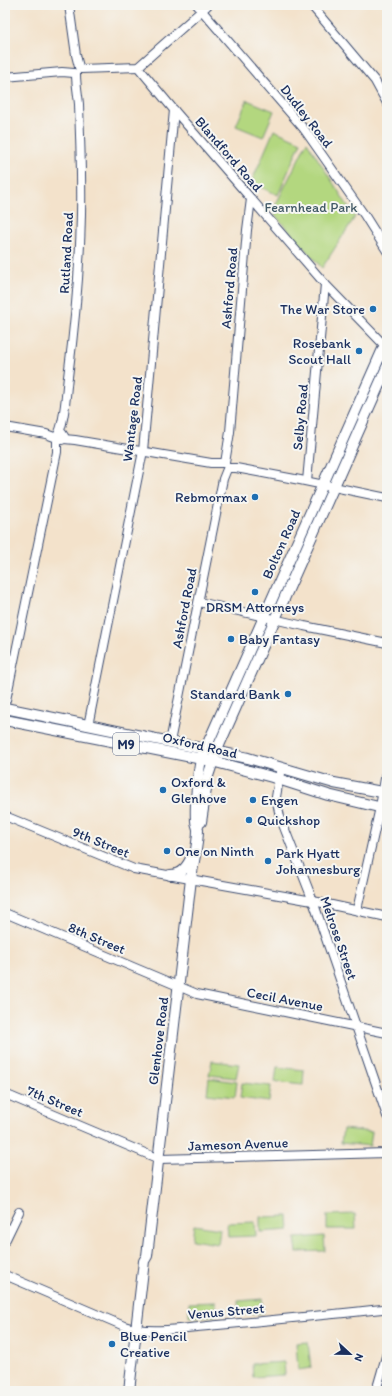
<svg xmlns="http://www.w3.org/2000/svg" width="392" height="1396" viewBox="0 0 392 1396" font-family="Itim,sans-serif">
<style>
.green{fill:#b3d77f;stroke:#67836e}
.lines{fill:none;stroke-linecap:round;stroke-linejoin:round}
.minor-casing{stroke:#3b4a6e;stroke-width:10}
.major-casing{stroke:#3b4a6e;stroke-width:12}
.minor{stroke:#fff;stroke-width:8}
.major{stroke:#fff;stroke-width:10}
.poi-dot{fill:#1f6fb2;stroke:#f6f6f2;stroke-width:1.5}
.labels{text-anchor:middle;stroke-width:4;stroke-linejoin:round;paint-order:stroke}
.shield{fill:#f6f6f2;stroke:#5d6b8a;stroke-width:1}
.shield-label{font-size:13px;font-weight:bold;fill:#1b2f5e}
.street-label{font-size:14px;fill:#1b2f5e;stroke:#f6f6f2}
.park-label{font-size:14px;fill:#415966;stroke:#f6f6f2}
.poi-label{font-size:14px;fill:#1b2f5e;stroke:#f6f6f2;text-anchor:start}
</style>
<rect width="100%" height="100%" fill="#f6f6f2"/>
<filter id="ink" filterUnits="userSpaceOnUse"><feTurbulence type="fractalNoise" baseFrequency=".025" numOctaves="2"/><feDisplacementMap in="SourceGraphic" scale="8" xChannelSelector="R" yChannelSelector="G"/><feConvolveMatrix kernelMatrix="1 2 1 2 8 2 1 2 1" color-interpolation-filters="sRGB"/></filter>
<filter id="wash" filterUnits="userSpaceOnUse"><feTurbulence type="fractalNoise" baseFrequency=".012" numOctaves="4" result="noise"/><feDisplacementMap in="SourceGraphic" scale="16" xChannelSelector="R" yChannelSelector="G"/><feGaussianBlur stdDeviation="0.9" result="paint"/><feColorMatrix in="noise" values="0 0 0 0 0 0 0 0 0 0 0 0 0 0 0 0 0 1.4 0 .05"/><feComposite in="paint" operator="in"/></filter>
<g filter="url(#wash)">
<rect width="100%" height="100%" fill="#f3e2cb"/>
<g class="green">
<polygon points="247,100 274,111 263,137 236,126"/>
<polygon points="274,130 301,142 278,195 251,183"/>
<polygon points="307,142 355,217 322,268 272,212"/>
<polygon points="212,1061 239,1064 236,1078 209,1075"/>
<polygon points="277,1067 304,1070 303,1085 275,1082"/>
<polygon points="209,1078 237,1082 235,1097 207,1094"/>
<polygon points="242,1083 271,1086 269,1102 240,1098"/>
<polygon points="343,1129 372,1132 370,1146 341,1143"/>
<polygon points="355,1214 356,1229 327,1229 327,1215"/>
<polygon points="288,1216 289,1230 260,1232 260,1217"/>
<polygon points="255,1222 256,1236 228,1237 227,1223"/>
<polygon points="194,1225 220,1229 218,1244 192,1240"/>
<polygon points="324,1236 325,1251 297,1252 295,1238"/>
<polygon points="262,1299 263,1313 239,1314 238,1301"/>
<polygon points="216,1302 216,1316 189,1317 189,1303"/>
<polygon points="308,1342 311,1368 298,1370 296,1343"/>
<polygon points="284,1362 285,1375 253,1377 252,1364"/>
</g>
</g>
<g filter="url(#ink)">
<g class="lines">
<defs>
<g id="minor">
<polyline points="69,5 76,55 79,67"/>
<polyline points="197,5 304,129 365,216 387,251"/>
<polyline points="311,5 375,81 387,103"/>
<polyline points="138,67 174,110 325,284 387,348"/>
<polyline points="81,69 138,67 208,5"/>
<polyline points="5,77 62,72 74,73"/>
<polyline points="5,427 46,434 57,438"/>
<path d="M 59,433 L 62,433 L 64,436 L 62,440 L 57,439 L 57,436 C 65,425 66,391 68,377 C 75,323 80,268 81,214 C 82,177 80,140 79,104 C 78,94 76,84 76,74"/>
<polyline points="64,439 75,440 211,463 224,463"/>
<polyline points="225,463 230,432 247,230 251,199"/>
<polyline points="228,468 236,468 300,480 387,498"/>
<polyline points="307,481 325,284"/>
<polyline points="199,602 304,626 387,643"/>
<polyline points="6,700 57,452 57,439"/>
<polyline points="88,726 143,451 174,110"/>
<polyline points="170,742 223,479 227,469"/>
<polyline points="281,767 276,797 280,817 313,901 387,1116"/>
<polyline points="5,816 134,869 318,902 387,917"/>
<polyline points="357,910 380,807 387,767"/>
<polyline points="5,913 197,994 387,1033"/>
<polyline points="5,1094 159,1159 387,1153"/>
<polyline points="5,1241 19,1212"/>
<path d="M 5,1275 L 124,1326 C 149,1335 192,1327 218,1325 C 273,1320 328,1315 382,1309 L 387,1308"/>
<polyline points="376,1391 387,1353"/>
</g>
<g id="major">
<polyline points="5,708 248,758 334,783 387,793"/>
<polyline points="5,720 212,761 272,777 328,795 387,809"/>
<polyline points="201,822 208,776 216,752 387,367"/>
<path d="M 170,875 C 182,875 188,866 192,856"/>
<path d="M 129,1391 L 144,1261 L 147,1256 L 191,879 C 193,863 198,846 198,830 C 198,827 196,824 196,821 C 195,800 197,780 201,759 L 387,340"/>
</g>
</defs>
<use href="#minor" class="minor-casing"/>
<use href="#major" class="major-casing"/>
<use href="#minor" class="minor"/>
<use href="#major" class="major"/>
</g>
</g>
<g class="poi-dot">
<circle cx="373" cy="309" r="4"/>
<circle cx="359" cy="351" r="4"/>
<circle cx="255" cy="497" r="4"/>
<circle cx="255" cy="592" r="4"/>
<circle cx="231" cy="639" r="4"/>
<circle cx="288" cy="694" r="4"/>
<circle cx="163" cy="790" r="4"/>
<circle cx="253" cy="800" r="4"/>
<circle cx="249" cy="820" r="4"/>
<circle cx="167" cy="851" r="4"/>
<circle cx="268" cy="861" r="4"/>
<circle cx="112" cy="1344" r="4"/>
</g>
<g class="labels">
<rect class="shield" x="113" y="733" width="26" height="22" rx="3"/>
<g class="shield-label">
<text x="126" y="749">M9</text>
</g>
<g class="street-label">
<text transform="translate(307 116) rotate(52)" y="5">Dudley Road</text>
<text transform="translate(229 154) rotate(49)" y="5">Blandford Road</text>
<text transform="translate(66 253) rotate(-87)" y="5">Rutland Road</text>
<text transform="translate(229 288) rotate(-85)" y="5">Ashford Road</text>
<text transform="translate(300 417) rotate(-85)" y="5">Selby Road</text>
<text transform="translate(132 419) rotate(-83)" y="5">Wantage Road</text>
<text transform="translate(281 544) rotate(-66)" y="5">Bolton Road</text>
<text transform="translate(184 608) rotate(-79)" y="5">Ashford Road</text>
<text transform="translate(200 745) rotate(13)" y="5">Oxford Road</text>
<text transform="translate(101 842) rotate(22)" y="5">9th Street</text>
<text transform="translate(97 938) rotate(23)" y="5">8th Street</text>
<text transform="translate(339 938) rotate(71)" y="5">Melrose Street</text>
<text transform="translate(285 999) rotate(11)" y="5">Cecil Avenue</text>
<text transform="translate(158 1041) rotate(-83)" y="5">Glenhove Road</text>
<text transform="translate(55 1101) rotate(23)" y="5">7th Street</text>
<text transform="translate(238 1144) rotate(-2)" y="5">Jameson Avenue</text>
<text transform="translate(226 1311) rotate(-5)" y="5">Venus Street</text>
</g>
<g class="park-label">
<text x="311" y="212">Fearnhead Park</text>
</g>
<g class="poi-label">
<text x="365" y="314" text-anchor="end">The War Store</text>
<text x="351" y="348" text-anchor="end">Rosebank<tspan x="351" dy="16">Scout Hall</tspan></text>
<text x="247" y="502" text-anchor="end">Rebmormax</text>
<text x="255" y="612" text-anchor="middle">DRSM Attorneys</text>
<text x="239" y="644">Baby Fantasy</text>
<text x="280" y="699" text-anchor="end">Standard Bank</text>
<text x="171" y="787">Oxford &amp;<tspan x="171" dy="16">Glenhove</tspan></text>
<text x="261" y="805">Engen</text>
<text x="257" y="825">Quickshop</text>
<text x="175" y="856">One on Ninth</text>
<text x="276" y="858">Park Hyatt<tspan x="276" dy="16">Johannesburg</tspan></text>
<text x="120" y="1341">Blue Pencil<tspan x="120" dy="16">Creative</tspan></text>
</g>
</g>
<rect width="392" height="1396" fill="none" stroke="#f6f6f2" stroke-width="20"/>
<g transform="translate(350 1354) rotate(112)" stroke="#f6f6f2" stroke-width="3" paint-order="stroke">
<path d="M0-3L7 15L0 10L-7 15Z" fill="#1b2f5e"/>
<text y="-6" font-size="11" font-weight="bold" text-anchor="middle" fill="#1b2f5e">N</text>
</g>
</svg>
